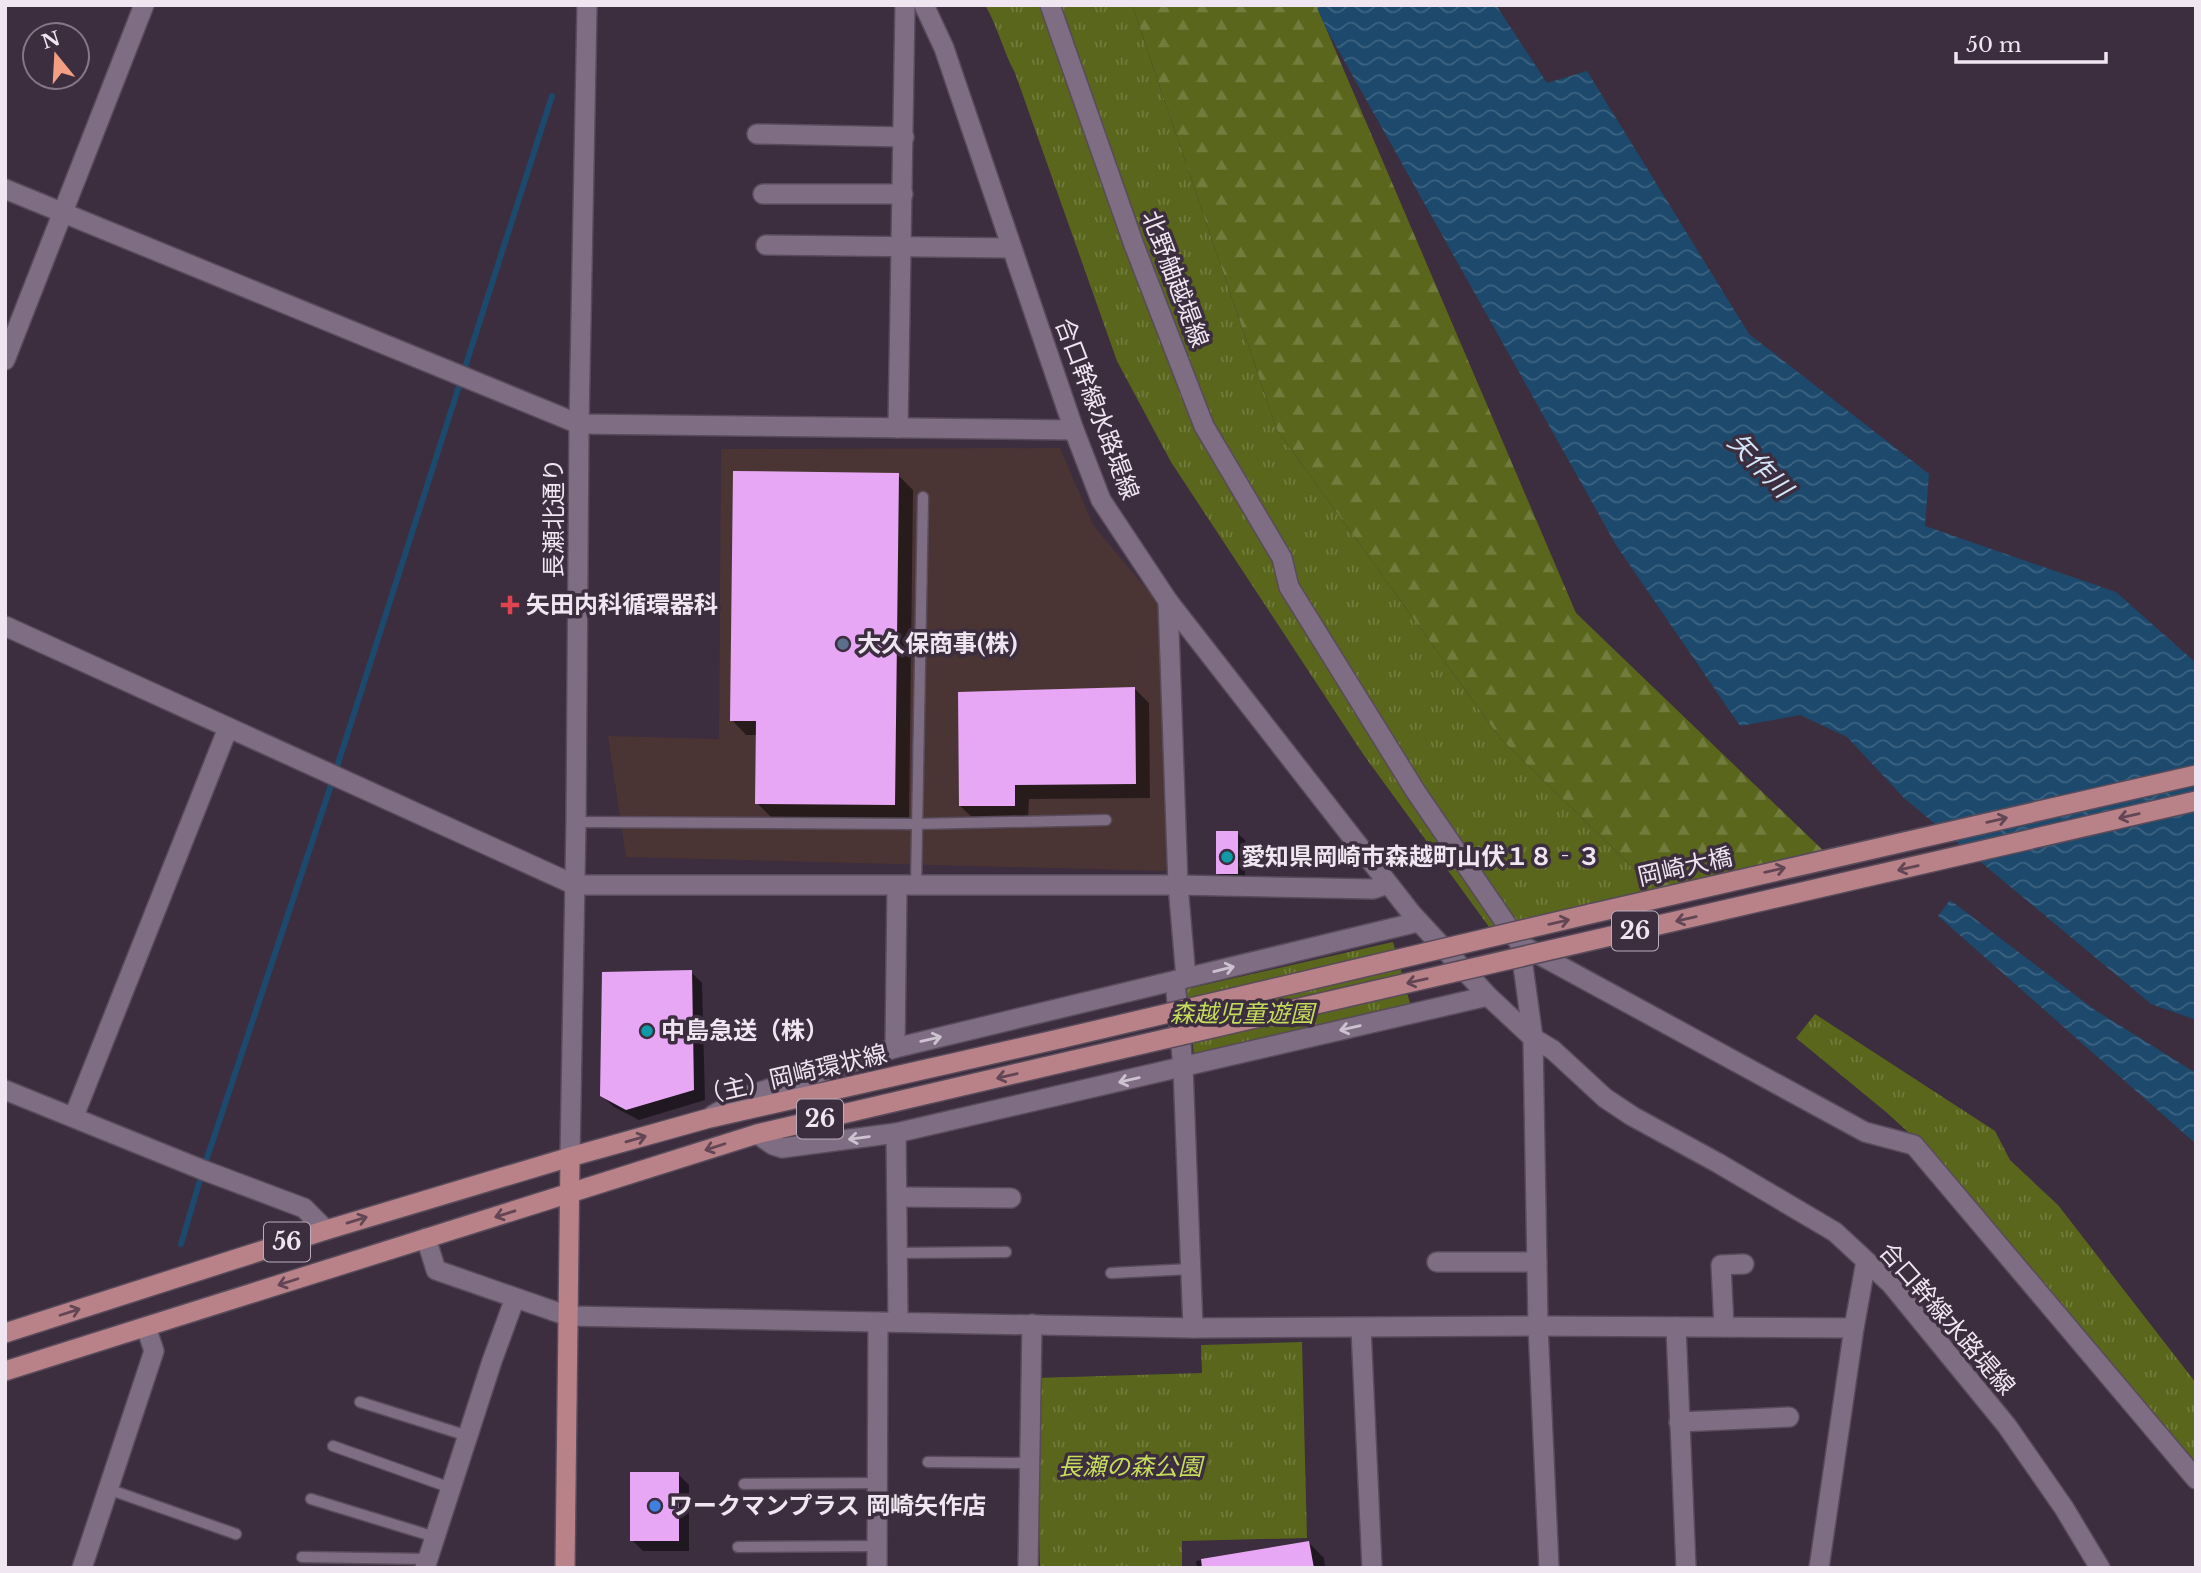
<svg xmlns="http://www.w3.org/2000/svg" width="2201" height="1573" viewBox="0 0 2201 1573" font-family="'Libre Baskerville','Noto Sans JP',serif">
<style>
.industrial{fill:#4a3534}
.grass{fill:url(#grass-tufts)}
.forest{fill:url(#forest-firs)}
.water{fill:url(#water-waves)}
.shadow{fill:#0007}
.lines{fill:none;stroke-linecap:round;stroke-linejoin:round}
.stream{stroke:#1c496c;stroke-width:6}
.building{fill:#e7a7f5}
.service-casing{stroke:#584b5b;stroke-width:13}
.minor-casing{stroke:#584b5b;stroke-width:22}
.tertiary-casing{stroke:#584b5b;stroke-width:22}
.primary-casing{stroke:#584b5b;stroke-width:22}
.service{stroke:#7f6e83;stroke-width:10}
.minor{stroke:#7f6e83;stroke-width:19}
.tertiary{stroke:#7f6e83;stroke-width:19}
.primary{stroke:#b98288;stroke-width:19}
.primary-bridge-casing{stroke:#584b5b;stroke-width:22;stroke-linecap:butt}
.primary-bridge{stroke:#b98288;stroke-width:19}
.oneway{stroke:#624655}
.oneway2{stroke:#cdc2d0}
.health-dot{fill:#e0444e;stroke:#3c2d3f;stroke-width:2.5}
.service-dot{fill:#5c6f8a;stroke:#3c2d3f;stroke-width:2.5}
.culture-dot{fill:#0f9aa8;stroke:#3c2d3f;stroke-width:2.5}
.shop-dot{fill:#3f7fe0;stroke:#3c2d3f;stroke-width:2.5}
.labels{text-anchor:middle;stroke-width:7;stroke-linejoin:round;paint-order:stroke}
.shield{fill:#3c2d3f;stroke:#b9aebc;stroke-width:2}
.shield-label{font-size:23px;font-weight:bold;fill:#efe6f1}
.street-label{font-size:24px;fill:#efe6f1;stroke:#3c2d3f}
.poi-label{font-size:24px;font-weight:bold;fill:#efe6f1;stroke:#3c2d3f;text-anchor:start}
.park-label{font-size:24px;font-style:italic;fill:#c5dd5b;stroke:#3c2d3f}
.water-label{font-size:26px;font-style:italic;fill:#d2e6f7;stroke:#3c2d3f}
</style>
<defs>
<pattern id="grass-tufts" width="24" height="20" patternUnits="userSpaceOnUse" patternTransform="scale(1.75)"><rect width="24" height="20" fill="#59661b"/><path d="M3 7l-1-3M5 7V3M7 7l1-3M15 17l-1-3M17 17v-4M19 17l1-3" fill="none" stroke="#717c3d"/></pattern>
<pattern id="forest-firs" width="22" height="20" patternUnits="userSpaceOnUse" patternTransform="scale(1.75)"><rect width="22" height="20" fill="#59661b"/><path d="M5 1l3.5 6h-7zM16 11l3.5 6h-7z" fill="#717c3d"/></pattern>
<pattern id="water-waves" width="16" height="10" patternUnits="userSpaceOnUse" patternTransform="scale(1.75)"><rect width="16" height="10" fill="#1c496c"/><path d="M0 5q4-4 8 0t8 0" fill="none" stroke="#3d6381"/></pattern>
</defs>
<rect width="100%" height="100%" fill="#3c2d3f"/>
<polygon class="industrial" points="1060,448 1093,525 1160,605 1167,871 626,857 608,736 719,739 721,449"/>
<g class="grass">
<path d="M 985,5 L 1132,5 L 1277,430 L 1500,738 L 1663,897 L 1590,914 L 1520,944 L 1500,942 L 1363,754 L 1171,462 L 1117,361 L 1015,73 C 1003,51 998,27 985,5 Z"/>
<polygon points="1393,942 1413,1014 1195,1063 1186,989"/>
<polygon points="1815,1014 1995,1131 2010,1160 2058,1205 2196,1383 2196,1471 1918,1141 1886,1112 1796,1038"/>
<polygon points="1302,1342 1307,1538 1182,1541 1182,1568 1040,1568 1035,1378 1202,1373 1201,1345"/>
</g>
<polygon class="forest" points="1132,5 1316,5 1576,613 1830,857 1663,897 1500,738 1277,430"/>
<g class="water">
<polygon points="1316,5 1496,5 1547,83 1587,71 1749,334 1929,474 1925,526 2116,592 2196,663 2196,1020 2151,1004 1904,798 1847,737 1800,715 1740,726 1616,545 1327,30"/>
<polygon points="1950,900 2095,1010 2196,1073 2196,1144 1938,916"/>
</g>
<g class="shadow">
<polygon points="898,475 913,490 909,820 772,818 757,803 758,735 746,735 732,720"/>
<polygon points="1135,689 1149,703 1150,798 1029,799 1028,820 975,820 960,806"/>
<polygon points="1237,833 1245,840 1245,880 1224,880 1217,873"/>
<polygon points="691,972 702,983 705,1100 639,1120 614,1107 602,1096"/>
<polygon points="678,1474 689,1485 689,1551 643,1551 632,1540"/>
<polygon points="1309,1543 1324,1558 1325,1568 1197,1568 1196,1561"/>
</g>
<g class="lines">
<polyline class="stream" points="181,1244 203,1170 334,776 552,96"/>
</g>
<g class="building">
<polygon points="733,471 899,473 895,805 755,804 756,721 730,721"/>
<polygon points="1135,687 1136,784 1015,785 1015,806 959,806 958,692"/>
<rect x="1216" y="831" width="22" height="43"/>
<polygon points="692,970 694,1090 626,1110 600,1096 602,972"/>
<rect x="630" y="1472" width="49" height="69"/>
<polygon points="1309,1541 1314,1568 1202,1568 1201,1559"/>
</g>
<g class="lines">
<defs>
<g id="service">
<polyline points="576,822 916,824 1106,820"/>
<polyline points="916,886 923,497"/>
<polyline points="896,1253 1006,1252"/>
<polyline points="1111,1273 1191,1269"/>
<polyline points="360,1402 468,1436"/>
<polyline points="333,1446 451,1488"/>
<polyline points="928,1462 1029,1463"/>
<polyline points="744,1484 877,1483"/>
<polyline points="108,1489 236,1534"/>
<polyline points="311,1499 435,1537"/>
<polyline points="738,1547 877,1546"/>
<polyline points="302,1557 428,1559"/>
</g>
<g id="minor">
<polyline points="924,5 944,48 1074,430 1101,500 1168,601 1412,914 1488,996 1533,1038 1553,1050 1605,1098 1632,1116 1718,1163 1835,1232 1891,1284 2007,1426 2064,1508 2100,1568"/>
<polyline points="1050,5 1134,245 1204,426 1282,558 1289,587 1416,792 1520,944 1533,1038 1538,1326 1549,1568"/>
<polyline points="757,134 904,137"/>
<polyline points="5,189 579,424 1074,430"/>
<polyline points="763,194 903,194"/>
<polyline points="766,245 1010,248"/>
<polyline points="5,360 144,5"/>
<polyline points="898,428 905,5"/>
<polyline points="1168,601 1178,885 1186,978"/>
<polyline points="5,626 575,885 1178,885 1373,889 1388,884"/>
<polyline points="1527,948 1865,1132 1914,1145 2196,1479"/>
<polyline points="1175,981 1183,1067 1193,1328"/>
<polyline points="895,1048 897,886"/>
<polyline points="5,1090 203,1170 304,1208 326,1230"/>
<polyline points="713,1115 747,1096 895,1048 1418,922"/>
<polyline points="74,1116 228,728"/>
<polyline points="896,1133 898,1322"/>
<polyline points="757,1134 773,1145 782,1148 896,1133 1488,996"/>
<polyline points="897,1197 1011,1198"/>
<polyline points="426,1238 436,1270 568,1316 1193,1328 1538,1326 1854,1328"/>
<polyline points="1437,1262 1537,1262"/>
<polyline points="1676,1327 1686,1568"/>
<polyline points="1724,1327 1721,1265 1744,1264"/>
<polyline points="1361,1328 1372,1568"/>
<polyline points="1679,1422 1789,1417"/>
<polyline points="82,1568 154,1351 146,1327"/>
<polyline points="425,1568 492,1361 515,1298"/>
<polyline points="877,1568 878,1322"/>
<polyline points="1028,1568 1032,1324"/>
<polyline points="1819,1568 1854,1328 1866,1261"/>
</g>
<polyline id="tertiary" points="570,1157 576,822 579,424 587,5"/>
<g id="primary">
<polyline points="1590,914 2196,775"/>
<polyline points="5,1333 326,1230 570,1157 706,1119 1063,1038"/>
<polyline points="5,1371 757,1134 1074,1060"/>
<polyline points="565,1568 570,1157"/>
</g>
</defs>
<use href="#service" class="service-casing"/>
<use href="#minor" class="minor-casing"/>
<use href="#tertiary" class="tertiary-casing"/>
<use href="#primary" class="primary-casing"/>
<use href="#service" class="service"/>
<use href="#minor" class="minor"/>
<use href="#tertiary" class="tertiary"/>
<use href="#primary" class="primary"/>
<defs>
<g id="primary-bridge">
<polyline points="1063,1038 1590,914"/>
<polyline points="1074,1060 2196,801"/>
</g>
</defs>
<use href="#primary-bridge" class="primary-bridge-casing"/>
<use href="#primary-bridge" class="primary-bridge"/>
</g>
<defs><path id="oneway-shaft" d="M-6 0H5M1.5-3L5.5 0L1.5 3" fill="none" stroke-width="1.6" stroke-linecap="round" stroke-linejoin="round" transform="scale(1.75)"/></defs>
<g class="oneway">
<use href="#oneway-shaft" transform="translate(2129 816) rotate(167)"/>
<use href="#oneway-shaft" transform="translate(1997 820) rotate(-13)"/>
<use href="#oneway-shaft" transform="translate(1908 868) rotate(167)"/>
<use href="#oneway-shaft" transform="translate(1775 870) rotate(-13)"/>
<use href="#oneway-shaft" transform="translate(1686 919) rotate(167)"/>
<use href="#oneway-shaft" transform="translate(1559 922) rotate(-13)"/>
<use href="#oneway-shaft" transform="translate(1417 981) rotate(167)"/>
<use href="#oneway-shaft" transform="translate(1007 1076) rotate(167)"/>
<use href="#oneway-shaft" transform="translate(636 1139) rotate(-16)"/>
<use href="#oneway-shaft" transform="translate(715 1147) rotate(162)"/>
<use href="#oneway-shaft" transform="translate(505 1214) rotate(163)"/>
<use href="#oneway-shaft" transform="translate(357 1220) rotate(-17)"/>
<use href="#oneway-shaft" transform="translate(288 1282) rotate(162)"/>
<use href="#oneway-shaft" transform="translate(70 1312) rotate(-18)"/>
</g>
<g class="oneway2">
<use href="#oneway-shaft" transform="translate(1224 969) rotate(-14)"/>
<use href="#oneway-shaft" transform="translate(1350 1028) rotate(167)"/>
<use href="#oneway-shaft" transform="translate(931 1039) rotate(-13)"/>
<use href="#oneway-shaft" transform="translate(1129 1080) rotate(167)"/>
<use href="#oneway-shaft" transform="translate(859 1138) rotate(172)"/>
</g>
<path class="health-dot" d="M506.5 594.5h7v7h7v7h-7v7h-7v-7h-7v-7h7z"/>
<circle class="service-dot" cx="843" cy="644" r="7"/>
<g class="culture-dot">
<circle cx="1227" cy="857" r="7"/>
<circle cx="647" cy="1031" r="7"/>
</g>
<circle class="shop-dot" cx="655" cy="1506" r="7"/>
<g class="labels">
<g class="shield">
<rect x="1612" y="911.5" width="46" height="39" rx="5"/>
<rect x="797" y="1099.5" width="46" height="39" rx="5"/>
<rect x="264" y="1222.5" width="46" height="39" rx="5"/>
</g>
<g class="shield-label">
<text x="1635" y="939">26</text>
<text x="820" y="1127">26</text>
<text x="287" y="1250">56</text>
</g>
<g class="street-label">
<text transform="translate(1175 279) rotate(69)" y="8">北野舳越堤線</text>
<text transform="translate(1097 409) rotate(69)" y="8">合口幹線水路堤線</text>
<text transform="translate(554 518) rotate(-90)" y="8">長瀬北通り</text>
<text transform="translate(1685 867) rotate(-13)" y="8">岡崎大橋</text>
<text transform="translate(793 1075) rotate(-13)" y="8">（主）岡崎環状線</text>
<text transform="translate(1947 1319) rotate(49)" y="8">合口幹線水路堤線</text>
</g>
<g class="poi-label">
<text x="526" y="613">矢田内科循環器科</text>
<text x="857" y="652">大久保商事(株)</text>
<text x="1241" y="865">愛知県岡崎市森越町山伏１８‐３</text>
<text x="661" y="1039">中島急送（株）</text>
<text x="669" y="1514">ワークマンプラス 岡崎矢作店</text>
</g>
<g class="park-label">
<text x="1242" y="1022">森越児童遊園</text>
<text x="1130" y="1475">長瀬の森公園</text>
</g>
<g class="water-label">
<text transform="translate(1760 465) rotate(46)" y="9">矢作川</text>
</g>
</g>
<rect width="2201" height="1573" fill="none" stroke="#efe6f1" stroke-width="14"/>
<g transform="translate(56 56) rotate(342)"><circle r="33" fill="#3c2d3f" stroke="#847786" stroke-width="2"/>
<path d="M0-5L12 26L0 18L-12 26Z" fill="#f39f83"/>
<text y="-10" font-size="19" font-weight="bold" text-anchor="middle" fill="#efe6f1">N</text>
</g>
<path d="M1956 52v10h150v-10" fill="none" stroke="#efe6f1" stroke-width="3.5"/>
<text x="1966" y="52" font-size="21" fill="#efe6f1" stroke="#3c2d3f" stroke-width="5" paint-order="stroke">50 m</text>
</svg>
